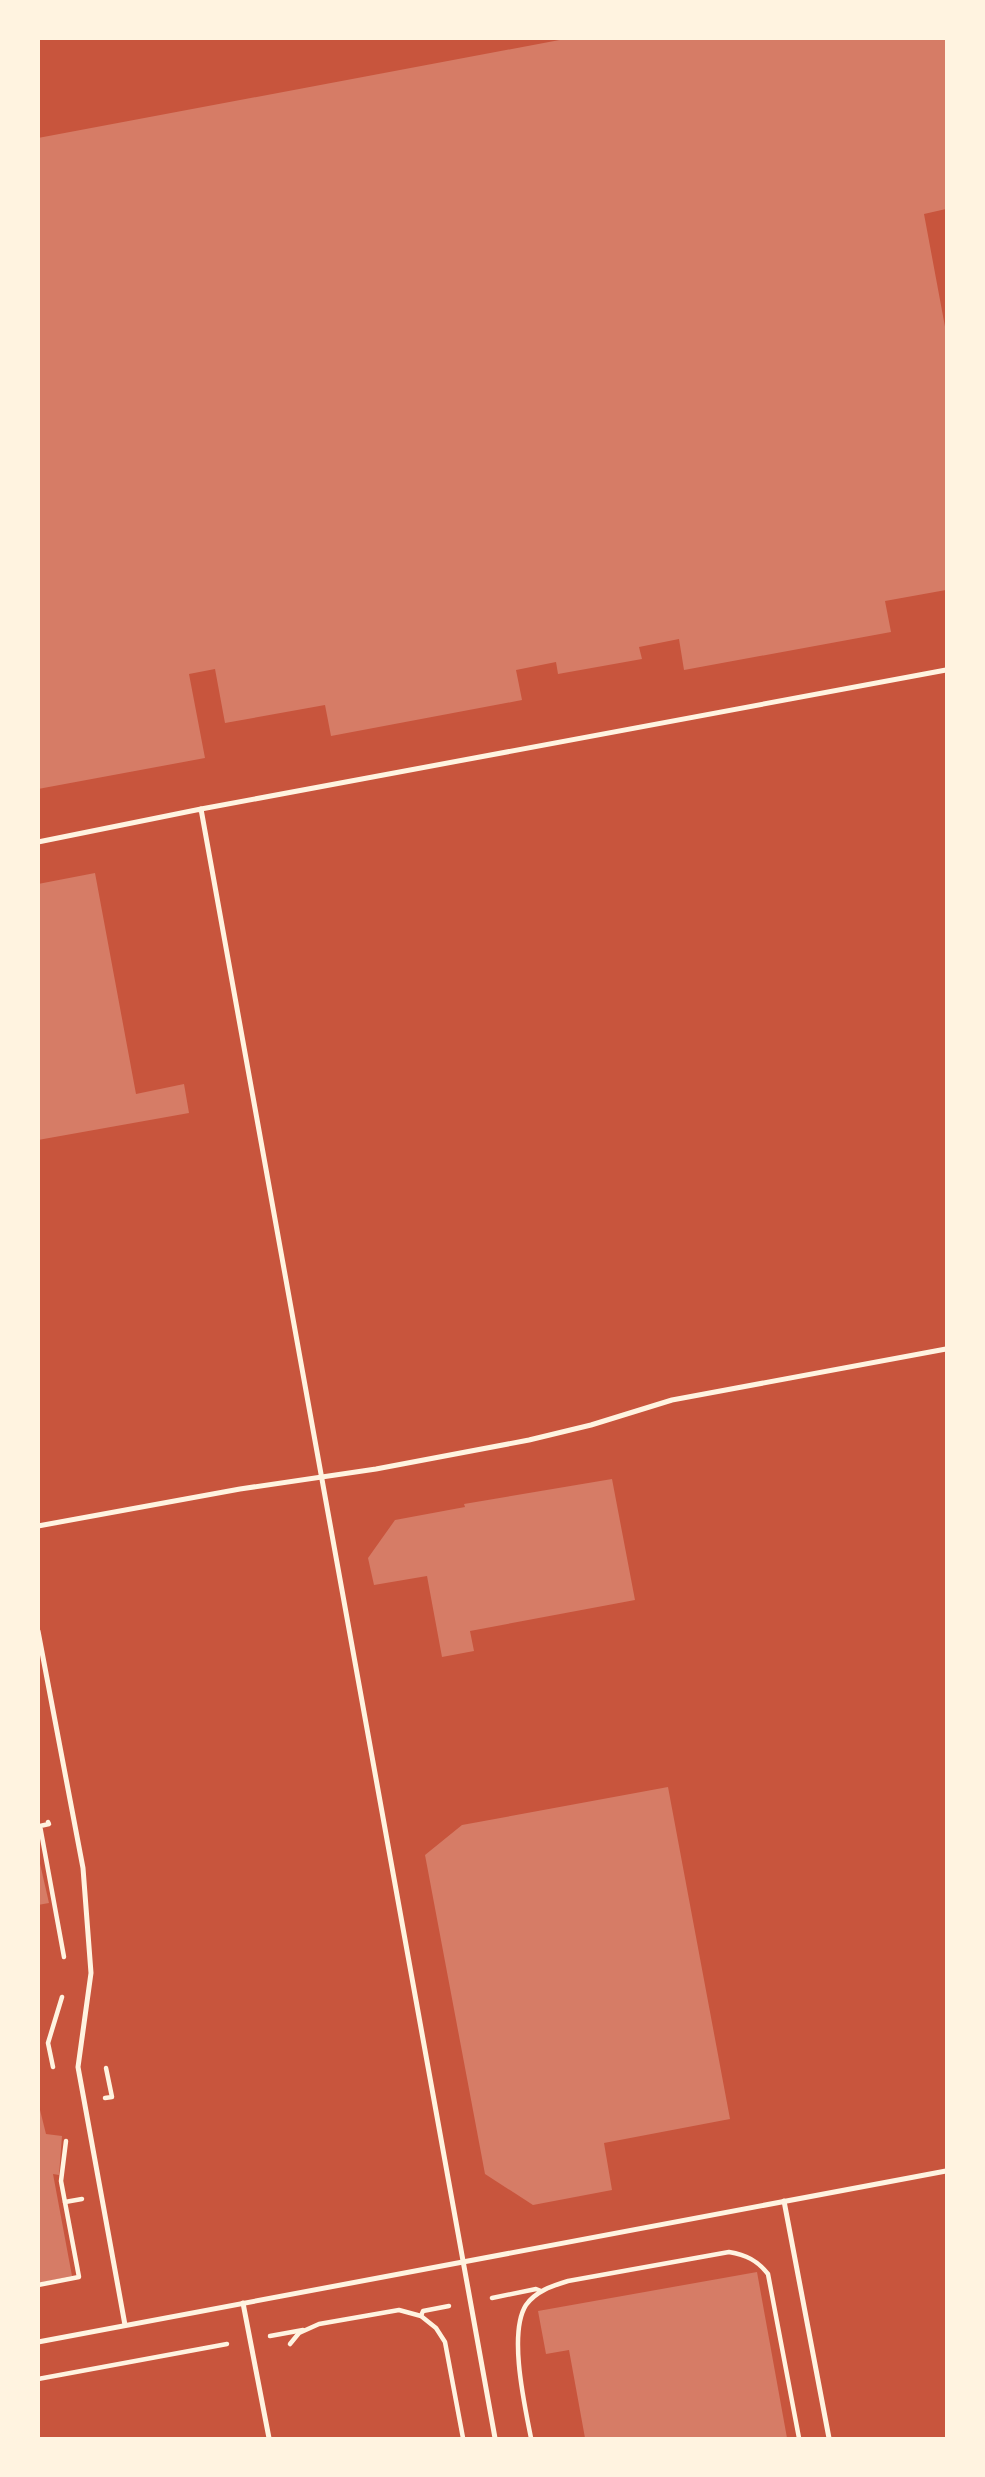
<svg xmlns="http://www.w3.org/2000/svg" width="985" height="2477" viewBox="0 0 985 2477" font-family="Montserrat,sans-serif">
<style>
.building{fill:#d67c66}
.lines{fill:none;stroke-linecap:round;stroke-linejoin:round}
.path{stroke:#fff3e0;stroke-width:4.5}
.service{stroke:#fff3e0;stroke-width:5}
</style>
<rect width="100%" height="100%" fill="#c8553d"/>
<g class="building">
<polygon points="570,38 946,38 946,209 924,214 946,332 946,590 885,601 891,632 684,670 679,639 639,647 642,659 558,674 556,662 516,670 522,700 331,736 325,705 225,723 215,669 189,674 205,758 38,789 38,138"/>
<polygon points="95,873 136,1094 184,1084 189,1113 38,1140 38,884"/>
<polygon points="612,1479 635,1600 470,1631 474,1651 442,1657 427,1576 374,1585 368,1558 395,1520 465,1507 464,1504"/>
<polygon points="668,1787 730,2119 604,2143 612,2190 533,2205 485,2174 425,1855 462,1825"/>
<polygon points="38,1855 49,1903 38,1905"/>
<polygon points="38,2102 46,2134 62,2136 59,2175 53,2174 72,2276 38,2283"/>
<polygon points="757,2272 787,2438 585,2438 569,2350 546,2354 538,2311"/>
</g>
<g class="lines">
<g class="path">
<polyline points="48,1822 49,1824 40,1826 64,1957"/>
<polyline points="53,2067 48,2043 62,1997"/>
<polyline points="105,2098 112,2097 106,2068"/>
<polyline points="65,2202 82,2199"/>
<polyline points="38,2285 79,2277 61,2181 66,2141"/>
<polyline points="492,2298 536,2289 541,2291"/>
<polyline points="421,2316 423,2311 449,2306"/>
<polyline points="270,2336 303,2330"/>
<polyline points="290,2344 299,2333 319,2324 399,2310 421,2316 436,2328 445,2342 463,2438"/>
<polyline points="38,2379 227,2344"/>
<path d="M 531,2438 C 525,2407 508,2333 526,2305 C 536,2291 552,2286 568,2281 L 729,2252 C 746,2255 757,2260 768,2274 L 799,2438"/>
</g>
<g class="service">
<polyline points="201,809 946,670"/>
<polyline points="38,842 201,809 495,2438"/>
<polyline points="38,1526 240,1489 376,1469 529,1440 591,1425 672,1400 946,1349"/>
<polyline points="38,1631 83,1868 91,1973 78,2067 125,2325"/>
<polyline points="784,2201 829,2438"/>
<polyline points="243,2303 269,2438"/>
<polyline points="38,2342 946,2171"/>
</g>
</g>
<rect width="985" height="2477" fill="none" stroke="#fff3e0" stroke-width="80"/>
</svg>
